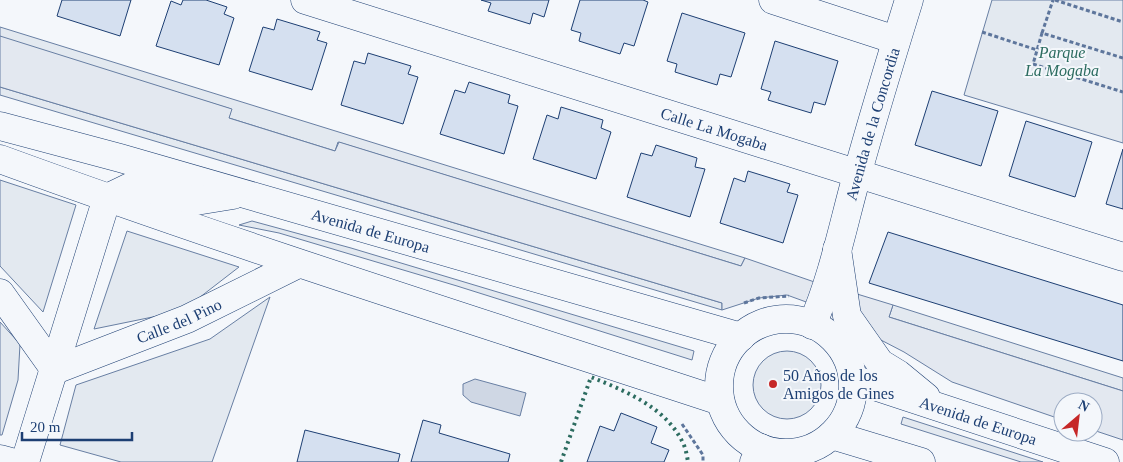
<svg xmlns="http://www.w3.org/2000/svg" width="1123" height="462" viewBox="0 0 1123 462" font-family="Georgia,serif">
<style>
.green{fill:#e3e9f0;stroke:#687fa3}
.parking{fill:#e3e8f0;stroke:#687fa3}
.water{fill:#cfd7e4;stroke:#687fa3}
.building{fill:#d5e0f0;stroke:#1d3f73}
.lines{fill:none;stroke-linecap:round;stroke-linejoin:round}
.minor-casing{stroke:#1d3f73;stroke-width:29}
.secondary-casing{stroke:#1d3f73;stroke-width:29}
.path{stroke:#5e769c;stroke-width:3;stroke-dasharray:4 2.5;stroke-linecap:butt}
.minor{stroke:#f4f7fb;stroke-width:28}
.secondary{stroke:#f4f7fb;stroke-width:28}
.hedge{stroke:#2c6c60;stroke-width:4;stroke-dasharray:2.5 4;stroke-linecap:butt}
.poi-dot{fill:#c62828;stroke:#f4f7fb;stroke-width:2}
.labels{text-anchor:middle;stroke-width:4;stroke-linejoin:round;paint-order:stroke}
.park-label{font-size:16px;font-style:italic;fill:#2c6c60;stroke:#f4f7fb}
.street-label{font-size:16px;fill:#1d3f73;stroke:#f4f7fb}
.poi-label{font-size:16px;fill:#1d3f73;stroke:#f4f7fb;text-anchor:start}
</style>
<rect width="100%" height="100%" fill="#f4f7fb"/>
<g class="green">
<polygon points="992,0 1123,0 1123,143 964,95"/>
<polygon points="0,27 745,258 741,266 338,142 335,151 229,118 231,109 0,38"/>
<polygon points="0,87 722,303 722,310 0,95"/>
<polygon points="0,180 76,205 43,312 0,266"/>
<polygon points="252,221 351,248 694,351 692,360 457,286 279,233 239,225"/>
<polygon points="127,231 239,267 182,311 94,329"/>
<polygon points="270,297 212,462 121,462 60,445 76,385 210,339"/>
<polygon points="893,305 1123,378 1123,391 889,317"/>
<polygon points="0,322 20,344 18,380 2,435 0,435"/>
<circle cx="787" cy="385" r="34"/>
<polygon points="903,417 1043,462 1021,462 901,424"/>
</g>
<g class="parking">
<polygon points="0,36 232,109 229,118 335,151 339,142 741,266 745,258 826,286 820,307 787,295 759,298 722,310 722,303 0,87"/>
<polygon points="844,290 893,305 889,317 1123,391 1123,440 1093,430 1093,402 1063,402 1063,420 952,382 904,352 879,339"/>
</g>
<polygon class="water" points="475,379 526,393 520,416 471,402 463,395 463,384"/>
<g class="building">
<polygon points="62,0 131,0 120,36 57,16"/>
<polygon points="183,0 206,0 227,7 224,14 234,18 219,65 156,46 171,1 181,5"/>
<polygon points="481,0 549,0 544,17 533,13 530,24 488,11 491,3"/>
<polygon points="580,0 643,0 648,2 634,46 624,43 620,54 579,41 581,33 571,30"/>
<polygon points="682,13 745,33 731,77 720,74 717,85 675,72 677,64 667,61"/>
<polygon points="277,19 320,32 317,40 327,43 312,90 249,71 263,27 274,30"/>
<polygon points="775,41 838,61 825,105 814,102 811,113 768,100 771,92 761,89"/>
<polygon points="368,53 411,66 408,74 418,77 403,124 341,105 354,61 365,64"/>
<polygon points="469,82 510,95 508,103 518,106 504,154 440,134 455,90 465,93"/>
<polygon points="932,91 998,111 981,166 915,145"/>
<polygon points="561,107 603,120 601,128 611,132 596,179 533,159 547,115 558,119"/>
<polygon points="1026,121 1092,142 1075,197 1009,176"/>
<polygon points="656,145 697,158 695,167 705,169 690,217 627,197 641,153 652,156"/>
<polygon points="1123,149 1123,209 1106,204"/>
<polygon points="748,171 790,184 787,192 798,195 783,243 720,223 734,178 745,182"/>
<polygon points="888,232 1123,305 1123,361 869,283"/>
<polygon points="621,413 657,427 651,443 669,450 664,462 587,462 600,426 614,431"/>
<polygon points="423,420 441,425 439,433 510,454 508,462 411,462"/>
<polygon points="305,430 400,454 398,462 297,462"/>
</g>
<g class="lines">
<defs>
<g id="minor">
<path id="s1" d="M 305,0 L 1123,257"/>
<polyline points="773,0 896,40"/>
<path id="s2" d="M 0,293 L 55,370 L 187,319 L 298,264"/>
<path id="s3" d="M 812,325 C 833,277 843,225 857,175 C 873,117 891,58 909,0"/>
<polyline points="0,459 11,462"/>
<polyline points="25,462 107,198"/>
<polyline points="754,462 761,448"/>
</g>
<g id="secondary">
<path id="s4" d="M 0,126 L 120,158 L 741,337"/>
<path d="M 0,159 C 238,246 479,322 720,401"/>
<polyline points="107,198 134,185 196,201 233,195"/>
<polyline points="837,249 847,316 880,363 898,374 926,397"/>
<circle cx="786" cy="386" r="67"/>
<path id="s5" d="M 853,379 L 1105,462"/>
<polyline points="832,435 921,462"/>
</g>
</defs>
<use href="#minor" class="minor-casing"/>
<use href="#secondary" class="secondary-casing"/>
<g class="path">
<polyline points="1055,0 1123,22"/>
<polyline points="982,32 1037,50"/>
<polyline points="1042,33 1053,0"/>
<polyline points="1123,58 1042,33 1033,64 1123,92"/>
<polyline points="744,303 759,298 789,296"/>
<polyline points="682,424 703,455 703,462"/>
</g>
<use href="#minor" class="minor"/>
<use href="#secondary" class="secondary"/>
<path class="hedge" d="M 561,462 L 591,377 C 625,391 666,407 683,443 C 686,449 687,456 688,462"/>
</g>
<circle class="poi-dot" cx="773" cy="384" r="5"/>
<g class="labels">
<g class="park-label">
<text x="1062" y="58">Parque<tspan x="1062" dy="18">La Mogaba</tspan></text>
</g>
<g class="street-label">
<text dy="6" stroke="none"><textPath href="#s3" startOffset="210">Avenida de la Concordia</textPath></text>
<text dy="6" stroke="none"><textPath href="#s1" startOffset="429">Calle La Mogaba</textPath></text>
<text dy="6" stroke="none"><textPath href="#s4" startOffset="385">Avenida de Europa</textPath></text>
<text dy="6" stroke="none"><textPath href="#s2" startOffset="228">Calle del Pino</textPath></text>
<text dy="6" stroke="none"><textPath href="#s5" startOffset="132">Avenida de Europa</textPath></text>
</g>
<g class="poi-label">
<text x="783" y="381">50 Años de los<tspan x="783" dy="18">Amigos de Gines</tspan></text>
</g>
</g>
<g transform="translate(1078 417) rotate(28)"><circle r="24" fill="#f4f7fb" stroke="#9eadc5"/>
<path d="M0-4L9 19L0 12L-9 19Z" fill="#c62828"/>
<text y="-8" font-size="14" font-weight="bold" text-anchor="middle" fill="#1d3f73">N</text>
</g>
<path d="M22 432v8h110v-8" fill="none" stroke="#1d3f73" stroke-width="2.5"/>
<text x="30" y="432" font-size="15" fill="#1d3f73" stroke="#f4f7fb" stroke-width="4" paint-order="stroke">20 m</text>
</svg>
